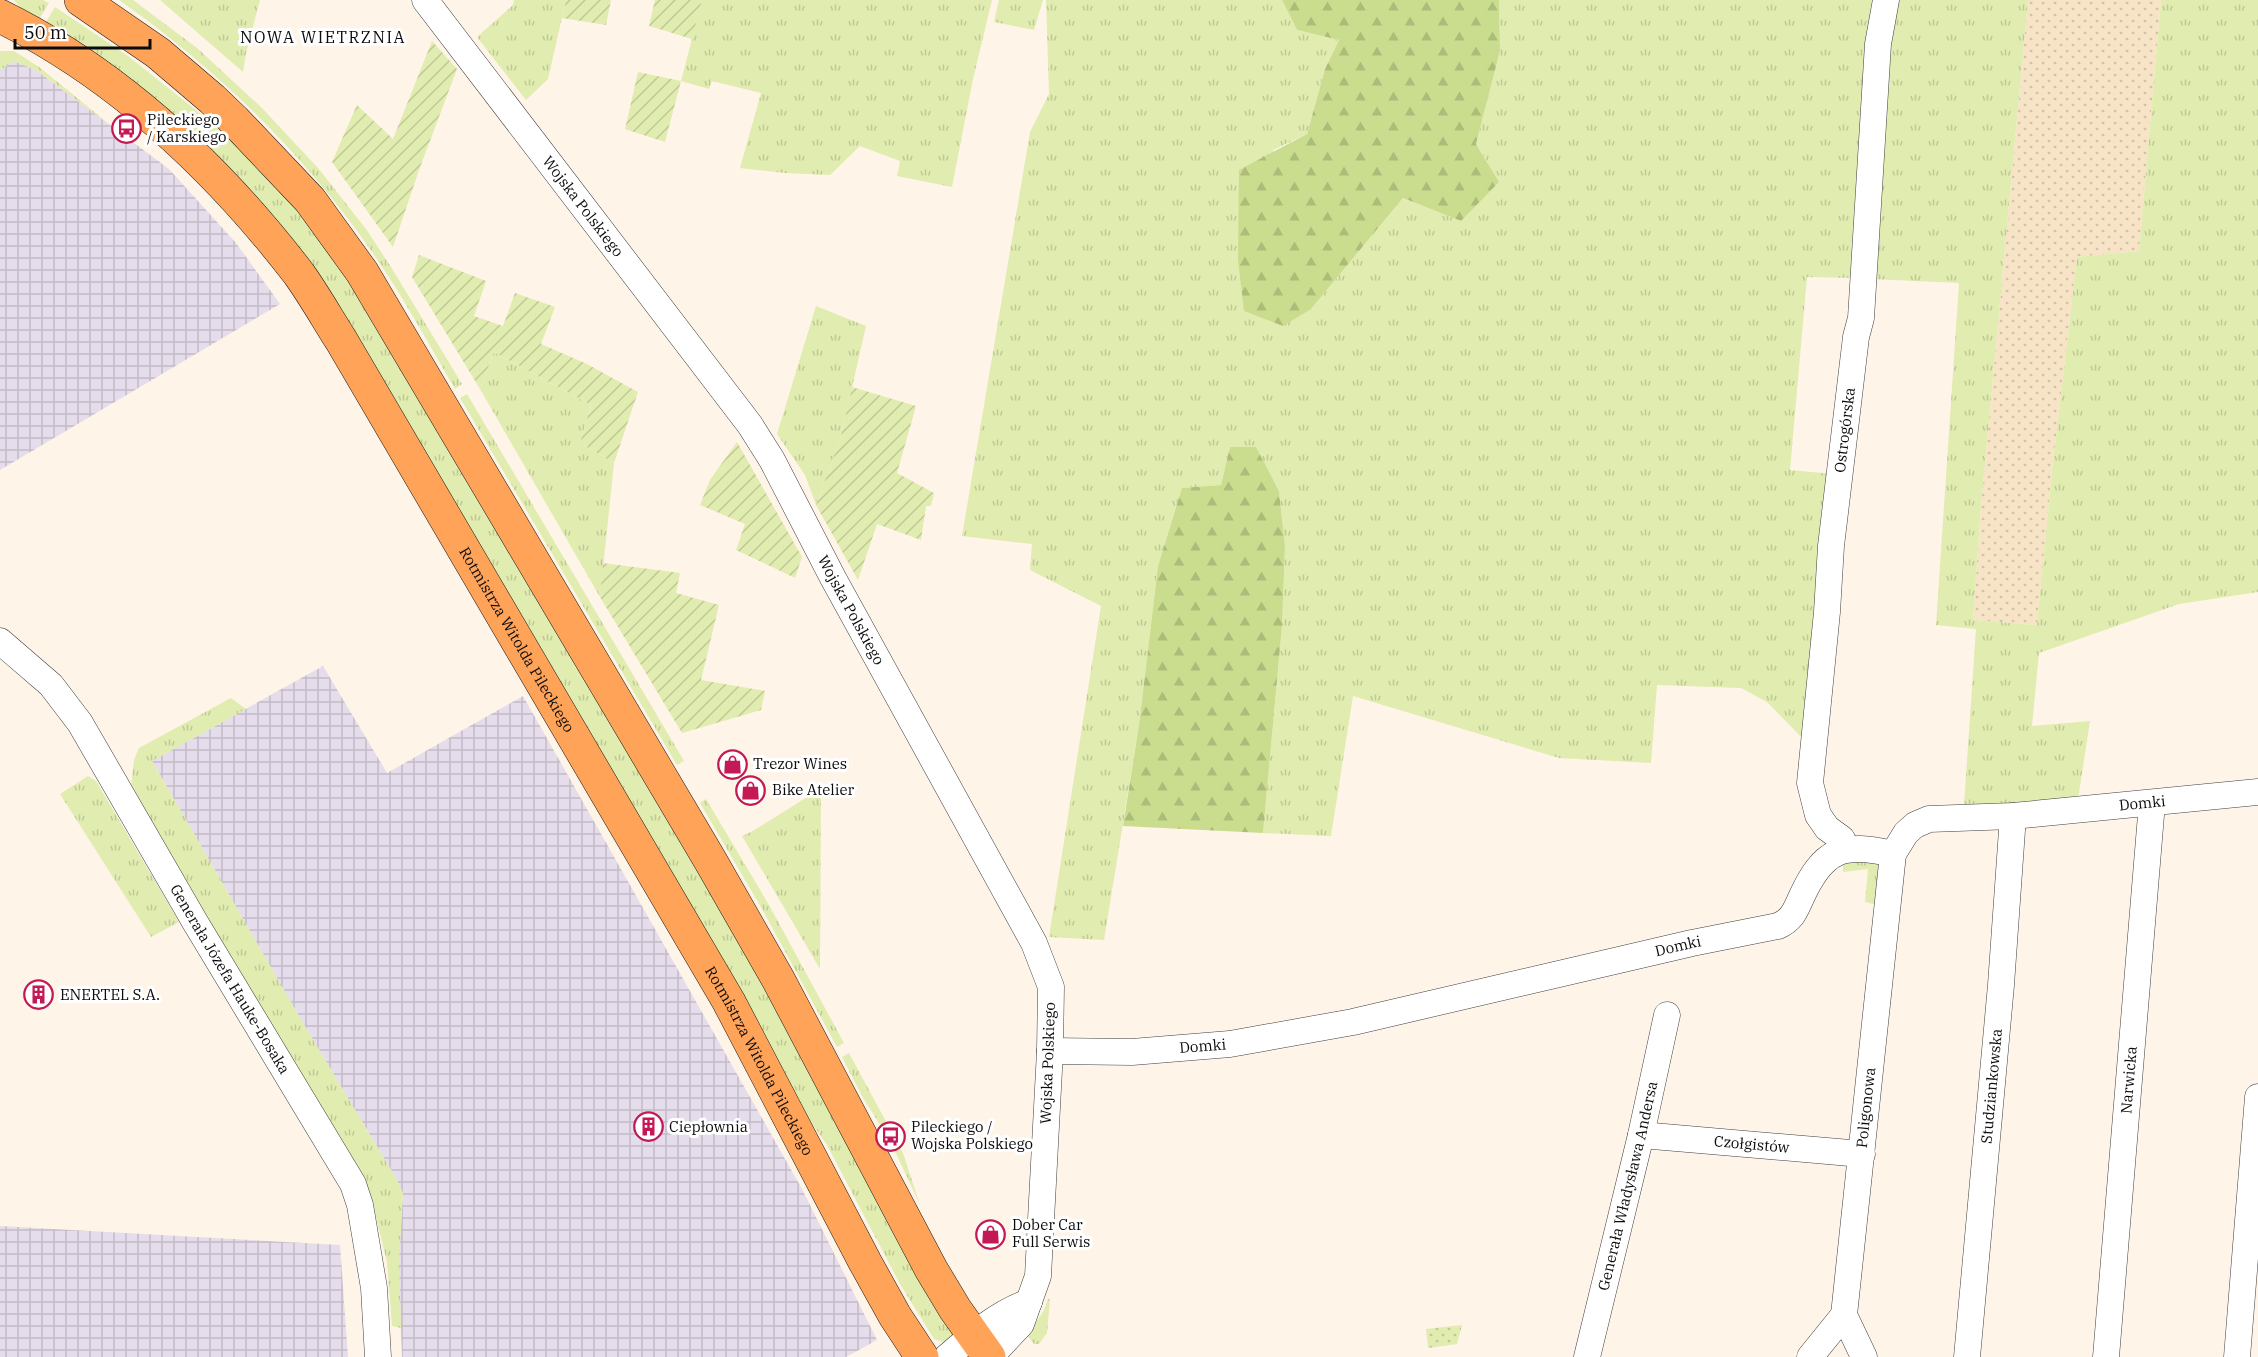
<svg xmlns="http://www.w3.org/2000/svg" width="2258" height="1357" viewBox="0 0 2258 1357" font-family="'IBM Plex Serif',serif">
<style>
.industrial{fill:url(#industrial-grid)}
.farmland{fill:url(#farmland-dots)}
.grass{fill:url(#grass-tufts)}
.forest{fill:url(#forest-firs)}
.park{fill:url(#park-dots)}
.garden{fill:url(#garden-furrows)}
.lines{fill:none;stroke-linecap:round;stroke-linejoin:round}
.minor-casing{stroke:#3e3e3e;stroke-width:27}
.major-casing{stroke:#1c1c1c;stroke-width:34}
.minor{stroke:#fff;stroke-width:26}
.major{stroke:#ffa358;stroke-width:33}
.labels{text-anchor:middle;stroke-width:6;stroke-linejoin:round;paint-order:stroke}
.poi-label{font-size:15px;fill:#0b0b0b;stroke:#fff;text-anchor:start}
.street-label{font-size:15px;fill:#0b0b0b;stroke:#fff}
.neighbourhood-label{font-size:16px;letter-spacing:1.5px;fill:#0b0b0b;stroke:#fff}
</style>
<defs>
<pattern id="industrial-grid" width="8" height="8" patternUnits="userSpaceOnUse" patternTransform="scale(1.5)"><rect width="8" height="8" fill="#e5ddeb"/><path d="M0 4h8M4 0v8" fill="none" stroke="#c3bcc8"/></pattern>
<pattern id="farmland-dots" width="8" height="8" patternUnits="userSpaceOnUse" patternTransform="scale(1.5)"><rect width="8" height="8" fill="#f7e4c7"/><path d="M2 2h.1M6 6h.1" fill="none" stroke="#d2c2aa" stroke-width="1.8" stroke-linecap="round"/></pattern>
<pattern id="grass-tufts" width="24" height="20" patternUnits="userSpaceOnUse" patternTransform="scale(1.5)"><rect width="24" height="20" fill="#e1ecb0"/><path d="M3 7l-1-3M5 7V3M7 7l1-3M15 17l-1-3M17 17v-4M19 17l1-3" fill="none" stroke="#c0c996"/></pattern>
<pattern id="forest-firs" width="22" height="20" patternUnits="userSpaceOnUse" patternTransform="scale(1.5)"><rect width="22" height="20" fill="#cadd8e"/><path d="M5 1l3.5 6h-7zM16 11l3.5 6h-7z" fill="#acbc79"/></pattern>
<pattern id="park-dots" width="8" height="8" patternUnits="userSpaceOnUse" patternTransform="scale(1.5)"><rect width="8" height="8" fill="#e1ecb0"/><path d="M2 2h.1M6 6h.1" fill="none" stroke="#c0c996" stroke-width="1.8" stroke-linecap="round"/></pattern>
<pattern id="garden-furrows" width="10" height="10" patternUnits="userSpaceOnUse" patternTransform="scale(1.5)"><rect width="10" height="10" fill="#e1ecb0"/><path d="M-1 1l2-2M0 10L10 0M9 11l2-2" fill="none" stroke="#c0c996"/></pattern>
</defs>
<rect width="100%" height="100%" fill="#fff4e8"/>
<g class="industrial">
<polygon points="14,61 36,70 169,169 236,243 280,304 0,470 0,70"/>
<polygon points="323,666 387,773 523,696 802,1189 877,1340 846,1357 402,1357 398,1261 403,1194 397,1180 300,1018 152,761"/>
<polygon points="0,1226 340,1245 348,1357 0,1357"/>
</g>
<polygon class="farmland" points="2028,0 2161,0 2139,251 2077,257 2052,471 2037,625 1973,620 1981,506"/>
<g class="grass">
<polygon points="14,0 43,0 49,3 37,23 26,14"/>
<path d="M 119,0 L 133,0 L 197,48 L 261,107 L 318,168 L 366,229 L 391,267 L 462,384 L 455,389 C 427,341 401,293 370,249 C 301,151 217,69 119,0 Z"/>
<polygon points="160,0 260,0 246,53 243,72"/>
<polygon points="514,0 566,0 548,79 526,100 477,37 513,5"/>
<polygon points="702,0 992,0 973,79 952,187 897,176 900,161 860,146 830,175 785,173 740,168 761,93 712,81 709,89 681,81"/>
<polygon points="999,0 1043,0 1034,30 994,22"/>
<polygon points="1046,0 1282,0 1297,30 1339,40 1325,69 1307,134 1273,150 1311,309 1403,198 1461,221 1488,163 1476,144 1500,51 1499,0 1880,0 1854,278 1807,277 1790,470 1833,474 1805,741 1767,702 1741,688 1657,685 1651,763 1559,758 1353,696 1331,836 1263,833 1282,626 1285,546 1279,491 1256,448 1230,447 1221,485 1182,488 1158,566 1139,725 1104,940 1049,937 1101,606 1030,570 1032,544 962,536 1030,132 1049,94"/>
<polygon points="1894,0 2028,0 1981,506 1973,620 2037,625 2052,471 2077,257 2139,251 2161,0 2258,0 2258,592 2179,604 2039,653 2032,726 2090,721 2078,799 2014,805 1964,805 1976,629 1936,625 1959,283 1872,279"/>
<polygon points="55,7 128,56 231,138 327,242 735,925 953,1332 953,1336 946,1343 934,1339 900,1284 827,1145 785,1085 320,288 43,27"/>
<polygon points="0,51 14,51 39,67 113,127 36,70 14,61 0,70"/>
<polygon points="816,306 866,326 841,436 816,505 805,475 777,434"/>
<polygon points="494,352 591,405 580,443 614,463 600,597 480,389"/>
<polygon points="467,394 684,761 677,765 460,398"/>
<polygon points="231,698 246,709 152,761 300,1018 397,1180 403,1194 399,1261 401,1328 392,1326 387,1262 370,1193 298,1075 131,787 134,760 139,748"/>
<polygon points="88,776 96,781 179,922 151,937 60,794"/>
<polygon points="821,790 820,969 742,836 751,832 809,796"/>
<polygon points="706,799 769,905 844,1043 837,1047 762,909 700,803"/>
<polygon points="1843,858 1881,861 1882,906 1865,902 1868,869 1843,872"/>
<polygon points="849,1053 903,1153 920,1205 894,1149 899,1146 892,1132 886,1134 863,1098 842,1057"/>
<polygon points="1048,1299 1050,1299 1047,1333 1039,1344 1034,1344 1027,1335 1043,1312"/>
</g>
<g class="forest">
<polygon points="1282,0 1499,0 1500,51 1476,144 1499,182 1461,221 1403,198 1311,309 1283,326 1244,311 1238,260 1239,170 1307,134 1325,69 1339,40 1297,30"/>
<polygon points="1230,447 1256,447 1279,491 1285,546 1282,626 1263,833 1123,826 1139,725 1158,566 1182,488 1221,485"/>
</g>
<polygon class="park" points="1462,1325 1457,1344 1428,1348 1426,1329"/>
<g class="garden">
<polygon points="566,0 611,0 606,25 562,18"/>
<polygon points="655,0 702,0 692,39 649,26"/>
<polygon points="432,41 457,69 419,170 393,247 332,162 357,105 393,139"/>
<polygon points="638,72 681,81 665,142 625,129"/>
<polygon points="419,255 486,281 474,316 503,326 515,293 555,307 541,344 587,364 638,392 614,463 580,443 591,405 494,352 480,389 412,277"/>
<polygon points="852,387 916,406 897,473 934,493 931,506 926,506 921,540 877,524 858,580 816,505 841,436"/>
<polygon points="737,442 802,557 795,578 736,550 745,524 700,505 710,480"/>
<polygon points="603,563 680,573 676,593 719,605 701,680 765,691 761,710 682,733 600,597"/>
</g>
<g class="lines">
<defs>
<g id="minor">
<path id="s1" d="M 425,0 L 750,425 L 772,460 L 833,578 L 1034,943 L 1051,987 L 1050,1051 L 1038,1276 L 1021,1324 L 990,1357"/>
<path id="s2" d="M 0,641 L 51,685 L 80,723 L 195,922 L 353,1184 L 360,1205 L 374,1288 L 378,1357"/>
<path id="s3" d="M 1846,848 L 1842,839 L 1827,828 L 1818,815 L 1810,783 L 1827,612 L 1831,546 L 1856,337 L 1861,318 L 1878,44 L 1886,0"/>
<path id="s4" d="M 1050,1051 L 1132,1052 L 1230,1044 L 1353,1022 L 1692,943 L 1778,926 C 1792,920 1795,911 1801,898 C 1823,849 1843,842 1893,854"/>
<path id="s5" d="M 1641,1135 L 1862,1154"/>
<path d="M 947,1357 C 971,1336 998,1313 1029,1302"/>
<path id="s6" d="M 1587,1357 L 1641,1135 L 1667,1015"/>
<polyline points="1810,1357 1844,1315"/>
<path id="s7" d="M 1864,1357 L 1844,1315 L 1893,854 L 1906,833 L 1915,825 L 1929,819 L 2013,816 L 2258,792"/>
<path id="s8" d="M 1967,1357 L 2001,985 L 2013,816"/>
<path id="s9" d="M 2106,1357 L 2152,803"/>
<polyline points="2237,1357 2258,1097"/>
</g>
<g id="major">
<polyline points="81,0 158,53 212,99 235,121 310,200 362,272 710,860 778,979 931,1269 955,1309 989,1357"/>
<path id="s10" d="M 0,16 C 119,75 219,170 299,274 C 314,295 327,318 341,340 L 729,1002 L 865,1262 L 895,1316 L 922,1357"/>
</g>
</defs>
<use href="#minor" class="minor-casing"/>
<use href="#major" class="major-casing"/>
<use href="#minor" class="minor"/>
<use href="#major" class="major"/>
</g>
<defs>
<symbol id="bus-ring" viewBox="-11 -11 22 22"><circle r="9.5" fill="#fff" stroke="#c31a56" stroke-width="1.5"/><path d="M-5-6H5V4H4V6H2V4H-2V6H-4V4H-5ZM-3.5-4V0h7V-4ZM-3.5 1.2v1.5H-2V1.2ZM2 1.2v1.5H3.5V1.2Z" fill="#c31a56"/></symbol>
<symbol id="shop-ring" viewBox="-11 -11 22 22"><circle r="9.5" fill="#fff" stroke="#c31a56" stroke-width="1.5"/><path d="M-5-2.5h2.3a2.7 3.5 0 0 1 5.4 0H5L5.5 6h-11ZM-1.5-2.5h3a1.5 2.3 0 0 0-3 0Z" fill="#c31a56"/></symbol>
<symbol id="building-ring" viewBox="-11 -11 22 22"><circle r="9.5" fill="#fff" stroke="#c31a56" stroke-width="1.5"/><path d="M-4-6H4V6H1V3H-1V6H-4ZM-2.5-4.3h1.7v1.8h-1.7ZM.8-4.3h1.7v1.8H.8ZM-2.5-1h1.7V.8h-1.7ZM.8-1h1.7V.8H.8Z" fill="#c31a56"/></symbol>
</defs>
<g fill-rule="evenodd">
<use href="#bus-ring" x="110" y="112" width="33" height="33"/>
<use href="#shop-ring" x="716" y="748" width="33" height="33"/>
<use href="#shop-ring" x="734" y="774" width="33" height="33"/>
<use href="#building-ring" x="22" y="978" width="33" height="33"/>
<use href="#building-ring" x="632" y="1110" width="33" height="33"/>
<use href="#bus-ring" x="874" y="1120" width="33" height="33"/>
<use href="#shop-ring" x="974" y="1218" width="33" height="33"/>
</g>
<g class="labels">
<g class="poi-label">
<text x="147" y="125">Pileckiego<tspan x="147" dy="17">/ Karskiego</tspan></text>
<text x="753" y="769">Trezor Wines</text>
<text x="772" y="795">Bike Atelier</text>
<text x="60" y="1000">ENERTEL S.A.</text>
<text x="669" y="1132">Ciepłownia</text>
<text x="911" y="1132">Pileckiego /<tspan x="911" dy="17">Wojska Polskiego</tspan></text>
<text x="1012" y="1230">Dober Car<tspan x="1012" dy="17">Full Serwis</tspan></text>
</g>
<g class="street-label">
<text dy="5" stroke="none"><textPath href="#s1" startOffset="260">Wojska Polskiego</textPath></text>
<text dy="5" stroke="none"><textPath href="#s3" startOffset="432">Ostrogórska</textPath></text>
<text dy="5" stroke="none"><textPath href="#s1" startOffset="746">Wojska Polskiego</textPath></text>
<text dy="5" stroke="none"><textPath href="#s10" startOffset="824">Rotmistrza Witolda Pileckiego</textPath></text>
<text dy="5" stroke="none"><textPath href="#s7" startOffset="776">Domki</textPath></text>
<text dy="5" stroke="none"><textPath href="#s4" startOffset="639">Domki</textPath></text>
<text dy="5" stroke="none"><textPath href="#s2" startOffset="412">Generała Józefa Hauke-Bosaka</textPath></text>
<text dy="5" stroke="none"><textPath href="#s4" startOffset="153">Domki</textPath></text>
<text dy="5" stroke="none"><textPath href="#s10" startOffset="1310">Rotmistrza Witolda Pileckiego</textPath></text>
<text transform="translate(1048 1063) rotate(-88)" y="5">Wojska Polskiego</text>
<text dy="5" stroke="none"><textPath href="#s9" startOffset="278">Narwicka</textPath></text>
<text dy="5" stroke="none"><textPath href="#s8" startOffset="272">Studziankowska</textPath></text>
<text dy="5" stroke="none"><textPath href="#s7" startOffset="255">Poligonowa</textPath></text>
<text dy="5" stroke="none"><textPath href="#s5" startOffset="111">Czołgistów</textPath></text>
<text dy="5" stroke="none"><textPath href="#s6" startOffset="176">Generała Władysława Andersa</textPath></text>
</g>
<g class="neighbourhood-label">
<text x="323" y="43">NOWA WIETRZNIA</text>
</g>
</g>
<path d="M15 39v9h135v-9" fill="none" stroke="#0b0b0b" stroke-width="3"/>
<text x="24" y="39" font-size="18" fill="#0b0b0b" stroke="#ffffff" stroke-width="4.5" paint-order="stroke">50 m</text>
</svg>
